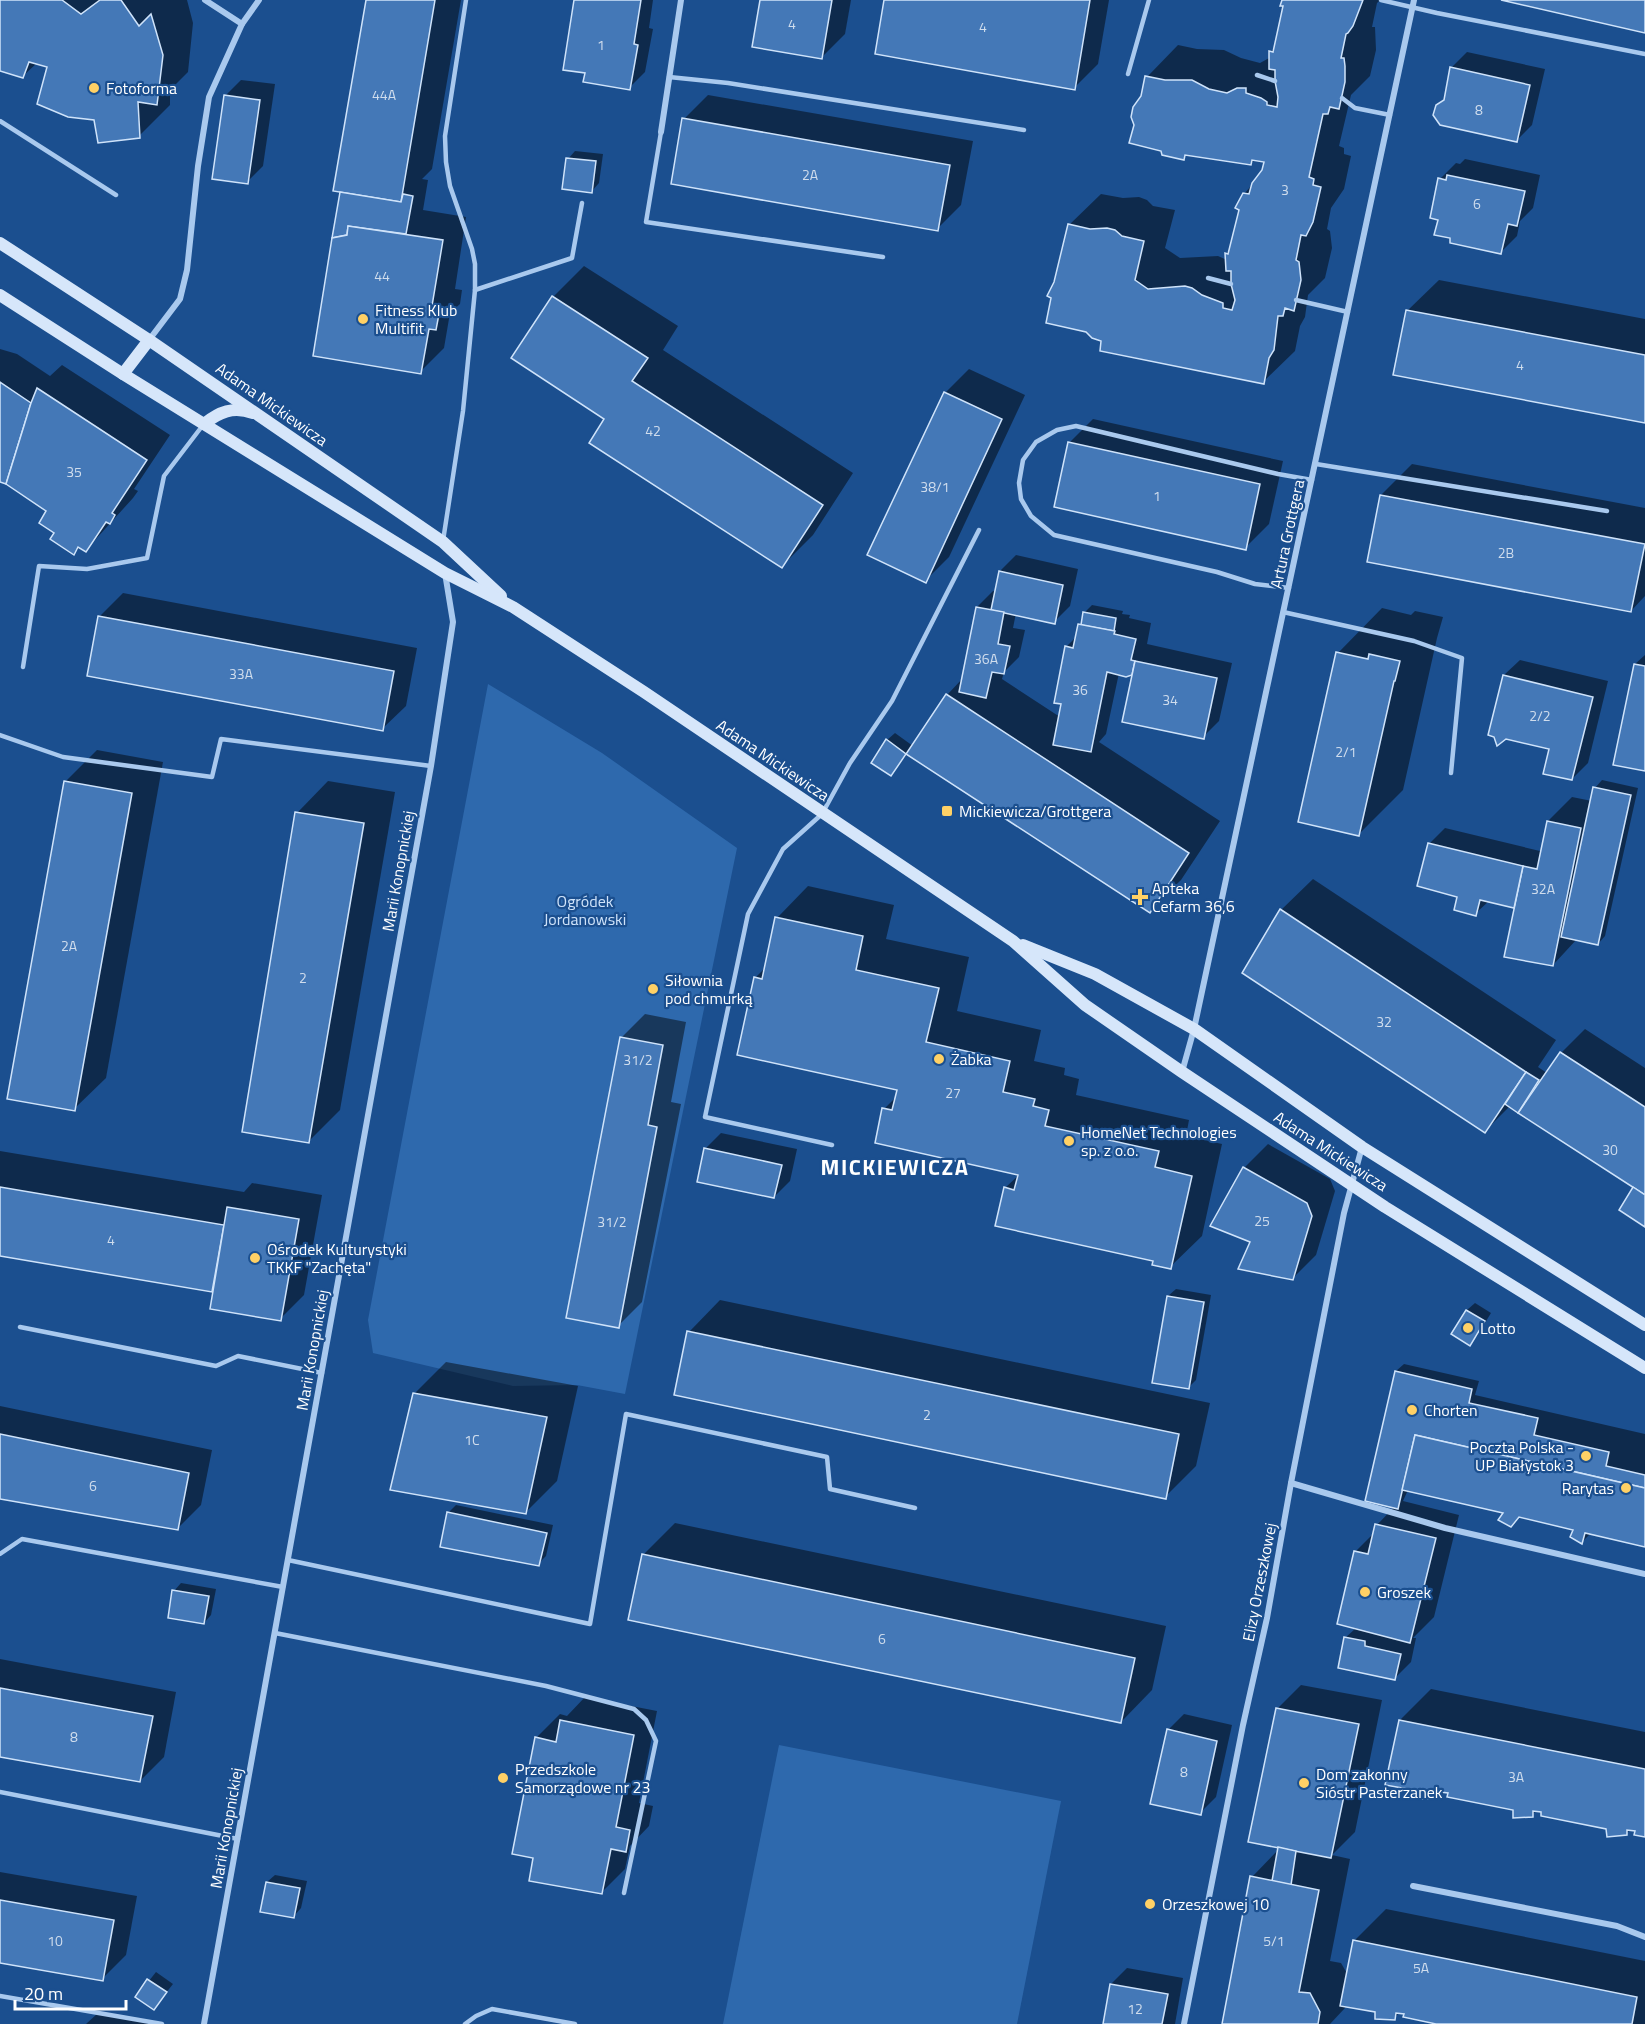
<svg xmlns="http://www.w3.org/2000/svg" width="1645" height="2024" viewBox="0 0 1645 2024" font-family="'Titillium Web',sans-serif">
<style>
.green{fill:#2e69ad}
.shadow{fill:#0007}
.building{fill:#4478b7;stroke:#cfe3fa;stroke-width:1.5}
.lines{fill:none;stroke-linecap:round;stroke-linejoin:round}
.lane{stroke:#a9c9ee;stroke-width:4.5}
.street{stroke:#a9c9ee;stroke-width:6}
.secondary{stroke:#d6e6fa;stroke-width:12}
.poi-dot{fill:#ffd166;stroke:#1b4f8f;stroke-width:2}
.labels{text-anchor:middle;stroke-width:4.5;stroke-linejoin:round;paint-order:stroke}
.number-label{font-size:14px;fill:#d0dded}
.poi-label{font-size:16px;fill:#fff;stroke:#1b4f8f;text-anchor:start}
.street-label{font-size:16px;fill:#fff;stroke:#1b4f8f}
.park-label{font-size:16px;fill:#cfe3fa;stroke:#1b4f8f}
.district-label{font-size:22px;font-weight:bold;letter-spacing:1.5px;fill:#fff;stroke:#1b4f8f}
</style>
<rect width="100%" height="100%" fill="#1b4f8f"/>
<g class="green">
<polygon points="488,684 602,753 737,848 625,1394 577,1385 513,1386 373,1353 368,1320"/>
<polygon points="779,1745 1061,1801 1017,2024 723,2024"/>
</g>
<g class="shadow">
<polygon points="0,0 187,0 193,23 188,72 170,90 170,105 139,136 95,118 49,66 37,63 23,76 0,70"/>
<polygon points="367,0 461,0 432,169 422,179 428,180 423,210 466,217 455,289 462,290 460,304 450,313 444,348 420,372 314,355 341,193"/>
<polygon points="576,0 653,0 649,28 653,29 645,72 629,88 586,72"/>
<polygon points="762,0 851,0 845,34 821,58"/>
<polygon points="885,0 1109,0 1098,64 1074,88"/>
<polygon points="1285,0 1380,0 1377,3 1372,27 1375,27 1376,50 1370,76 1351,95 1339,146 1344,148 1344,154 1351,156 1344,189 1331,208 1327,229 1330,231 1332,248 1325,278 1308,295 1305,317 1300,326 1295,351 1263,382 1103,340 1056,282 1069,225 1101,194 1123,198 1139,197 1147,200 1153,206 1175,210 1165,248 1180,258 1218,256 1227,260 1227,253 1231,249 1244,194 1264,171 1266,161 1256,159 1251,163 1188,154 1183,158 1143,97 1147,77 1178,45 1197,49 1224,50 1241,58 1260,63 1271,57 1270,52 1276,47"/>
<polygon points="1467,52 1545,69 1532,125 1516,141 1438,105 1446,97 1451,68"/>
<polygon points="241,80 275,84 263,166 247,182 225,96"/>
<polygon points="708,95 973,141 961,205 937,229 684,119"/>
<polygon points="575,151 603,154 599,183 592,191 568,159"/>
<polygon points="1465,159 1540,175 1533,208 1520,221 1517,236 1501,252 1452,237 1440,219 1440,179 1456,163 1460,164"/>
<polygon points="584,266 678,326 663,350 853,473 813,535 782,566 606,419 553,297"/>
<polygon points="1439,280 1645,319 1645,421 1407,311"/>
<polygon points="0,349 17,354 50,376 62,365 170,435 134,489 138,491 133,498 86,550 80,547 74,553 56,532 48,510 7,483 0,481"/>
<polygon points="969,369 1025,395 949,557 925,581 945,393"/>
<polygon points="1093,419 1283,461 1269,524 1245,548 1069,443"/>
<polygon points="1412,464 1645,508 1645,596 1631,611 1381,495"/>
<polygon points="1016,555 1078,569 1070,606 1054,622 1016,613 1013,628 1025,630 1019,657 1004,672 1002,679 1060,717 1066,647 1077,636 1085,612 1092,605 1123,611 1122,614 1130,615 1129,618 1151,623 1147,644 1232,663 1219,721 1203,737 1134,673 1126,675 1119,673 1106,734 1099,742 1220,821 1181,880 1149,911 908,753 891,774 887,740 895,733 913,746 947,695 963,678 977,607 993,591 996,592 1000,571"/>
<polygon points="123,593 417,648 406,706 382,729 99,617"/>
<polygon points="1382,608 1411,615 1415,611 1443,617 1437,638 1403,790 1359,834 1338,653"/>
<polygon points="1645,655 1645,770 1635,664"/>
<polygon points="1520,660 1608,681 1588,763 1572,779 1504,675"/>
<polygon points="97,750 163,762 106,1078 74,1109 65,782"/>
<polygon points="1602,780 1638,788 1605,936 1598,944 1577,939 1553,965 1516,903 1513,907 1489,901 1475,914 1459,896 1429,844 1445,828 1540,851 1543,848 1548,821 1572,797 1592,801 1595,788"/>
<polygon points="328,781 395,792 340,1110 308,1142 297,813"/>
<polygon points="1313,879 1556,1040 1538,1067 1547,1073 1561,1053 1585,1029 1645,1068 1645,1225 1635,1187 1510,1106 1485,1131 1281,910"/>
<polygon points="808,886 894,905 886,939 969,957 957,1011 1041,1030 1034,1061 1065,1068 1064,1075 1079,1079 1076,1095 1189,1120 1186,1136 1222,1144 1202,1236 1170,1267 1005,1188 1020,1174 884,1109 897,1096 898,1089 756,977 766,967 777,918"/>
<polygon points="645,1014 686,1022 671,1102 681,1104 642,1302 618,1326 621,1038"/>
<polygon points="721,1133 797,1149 790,1181 774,1197 705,1149"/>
<polygon points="1268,1144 1330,1179 1335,1191 1316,1255 1292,1279 1244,1168"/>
<polygon points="0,1151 244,1192 252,1183 322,1195 304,1295 280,1319 215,1287 212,1290 0,1254"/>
<polygon points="1176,1289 1211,1295 1196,1380 1188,1388 1168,1296"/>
<polygon points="720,1300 1210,1403 1196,1466 1165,1497 689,1332"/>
<polygon points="1475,1303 1491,1313 1477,1336 1469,1344 1453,1334 1467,1310"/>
<polygon points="446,1362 578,1386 557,1481 525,1513 392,1489 415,1393"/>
<polygon points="1404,1364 1479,1381 1475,1395 1645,1434 1645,1545 1591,1533 1582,1542 1574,1528 1520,1516 1511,1525 1505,1512 1408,1490 1403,1501 1459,1515 1434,1617 1413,1638 1416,1638 1411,1662 1395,1678 1345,1638 1356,1628 1355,1552 1375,1532 1377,1525 1395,1506 1396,1371"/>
<polygon points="0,1406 212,1450 201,1505 177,1529 0,1498"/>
<polygon points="456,1505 553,1525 546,1556 538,1564 448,1513"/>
<polygon points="675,1523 1166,1626 1152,1690 1121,1722 643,1555"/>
<polygon points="181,1583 216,1589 211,1615 204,1623 174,1591"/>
<polygon points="0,1659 176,1692 164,1757 140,1781 0,1756"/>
<polygon points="1301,1685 1382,1700 1355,1832 1332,1855 1350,1859 1330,1961 1341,1963 1348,1975 1355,1940 1386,1909 1645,1961 1645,2024 1444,2024 1400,2012 1394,2018 1376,2010 1346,2005 1345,2008 1330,2024 1224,2024 1252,1877 1279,1849 1277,1709"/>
<polygon points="1431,1689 1645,1732 1645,1835 1637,1830 1631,1829 1627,1833 1543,1811 1537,1810 1532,1815 1450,1792 1445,1791 1440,1796 1400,1720"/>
<polygon points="585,1697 657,1711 639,1803 653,1806 649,1826 630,1846 625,1869 601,1893 535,1857 536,1738 560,1714 567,1716"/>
<polygon points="1184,1714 1232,1725 1216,1797 1200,1813 1168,1730"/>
<polygon points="0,1872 137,1896 126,1955 102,1979 0,1961"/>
<polygon points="275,1875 307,1881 301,1908 294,1916 267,1882"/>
<polygon points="1127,1968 1183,1978 1175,2024 1105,2024 1111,1984"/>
<polygon points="156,1972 173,1984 154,2008 137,1996"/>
<polygon points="98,2013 159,2024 86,2024"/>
</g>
<g class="building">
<polygon points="0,0 62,0 81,14 100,0 121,0 139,26 151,14 163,55 157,105 138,102 140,138 98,143 94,120 68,117 37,104 47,67 29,62 23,78 0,71"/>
<polygon points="366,0 435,0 401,202 333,191"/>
<polygon points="574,0 641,0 634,44 638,45 630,90 583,82 585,73 563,70"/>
<polygon points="760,0 832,0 822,59 752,47"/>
<polygon points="884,0 1090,0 1075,90 875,54"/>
<polygon points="1282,0 1363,0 1353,26 1348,33 1346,34 1341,58 1344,58 1345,66 1345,82 1339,109 1330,107 1328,114 1323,114 1309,177 1314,179 1313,185 1321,187 1313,222 1306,236 1301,235 1296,260 1299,262 1301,280 1294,311 1285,308 1283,316 1278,316 1274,350 1269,358 1264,384 1100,351 1101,341 1092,338 1086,332 1046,323 1051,298 1047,296 1054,282 1068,224 1090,229 1107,228 1115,230 1122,236 1144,241 1135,280 1148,289 1185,286 1192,288 1202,295 1223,303 1223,308 1232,310 1235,300 1231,284 1231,271 1226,271 1225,253 1228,254 1239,210 1235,208 1243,193 1249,194 1252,183 1262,170 1264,162 1252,160 1251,165 1185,155 1184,160 1162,155 1161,151 1129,143 1134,125 1131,117 1133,107 1141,96 1145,76 1165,80 1192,80 1209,89 1227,93 1237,88 1246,88 1246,93 1261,98 1267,102 1267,105 1277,107 1278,97 1275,81 1275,70 1269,69 1269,51 1273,52 1283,6 1280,6"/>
<polygon points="1501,0 1645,0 1645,33"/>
<polygon points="1450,67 1530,85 1517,142 1440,125 1433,115 1436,105 1444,100"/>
<polygon points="224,95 260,100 248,184 212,179"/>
<polygon points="682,118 950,165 938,231 671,184"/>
<polygon points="566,158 596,161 592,193 562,189"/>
<polygon points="1447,175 1525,191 1517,226 1508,224 1501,254 1450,243 1450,238 1434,235 1438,220 1430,218 1438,178 1446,180"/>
<polygon points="340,192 401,202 403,194 413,196 406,234 348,226 347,235 332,238"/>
<polygon points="348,226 443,240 431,312 439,314 436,330 429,329 421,374 313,356 332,238 347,235"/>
<polygon points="552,296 648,358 632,381 823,505 782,568 589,443 604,419 511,358"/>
<polygon points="1406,310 1645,355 1645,423 1393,375"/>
<polygon points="0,382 31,403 6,484 0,482"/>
<polygon points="37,388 147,460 112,513 115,515 110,524 106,522 86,552 78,547 74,555 50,539 54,533 39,523 46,511 6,484 31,403"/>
<polygon points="944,392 1002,419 926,583 867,555"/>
<polygon points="1068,442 1260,484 1246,550 1054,507"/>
<polygon points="1380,495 1645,544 1631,612 1367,562"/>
<polygon points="999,571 1063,585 1055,624 991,610"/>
<polygon points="976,607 1004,612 998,644 1010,646 1004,674 992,672 986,698 959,692"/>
<polygon points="1083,612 1116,618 1114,631 1081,625"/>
<polygon points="98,616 394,671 383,731 87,676"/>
<polygon points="1078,624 1115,631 1114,634 1136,639 1131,660 1135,661 1132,675 1126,677 1107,672 1091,752 1053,745 1061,704 1054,703 1065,646 1073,648"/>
<polygon points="1336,652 1368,659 1369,654 1400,661 1395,681 1394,681 1359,836 1298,822"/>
<polygon points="1135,661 1217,678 1204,739 1122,722"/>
<polygon points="1634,664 1645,666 1645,771 1613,765"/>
<polygon points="1503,675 1593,697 1572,780 1543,774 1549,749 1506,739 1497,746 1494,737 1488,735"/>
<polygon points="946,694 1189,853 1150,913 906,754"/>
<polygon points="886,739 906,754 891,776 871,763"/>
<polygon points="64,781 132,793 75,1111 7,1099"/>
<polygon points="1593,787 1631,795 1598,945 1561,937"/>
<polygon points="295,812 364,823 309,1143 242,1132"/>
<polygon points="1547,821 1581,828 1553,966 1504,957 1523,866 1537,869"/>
<polygon points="1428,843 1523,866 1514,908 1480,900 1476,916 1454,910 1457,897 1417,886"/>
<polygon points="1280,909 1526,1072 1485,1133 1242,973"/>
<polygon points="775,917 863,936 856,970 939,988 926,1042 1010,1061 1003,1092 1035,1099 1033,1106 1049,1110 1045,1126 1159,1151 1155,1167 1192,1176 1171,1269 1152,1265 1153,1261 995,1226 1004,1187 1014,1190 1018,1175 875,1143 882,1108 892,1110 897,1090 737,1055 754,977 762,979"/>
<polygon points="620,1037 663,1045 648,1125 657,1127 619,1328 566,1318"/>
<polygon points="1560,1052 1645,1107 1645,1195 1518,1113"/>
<polygon points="1526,1072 1539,1080 1518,1113 1505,1104"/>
<polygon points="704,1148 782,1165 774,1198 697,1182"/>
<polygon points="1243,1167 1307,1203 1312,1216 1293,1280 1238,1269 1250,1242 1210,1226"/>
<polygon points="0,1187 224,1225 212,1292 0,1256"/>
<polygon points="1633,1187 1645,1195 1645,1227 1619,1210"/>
<polygon points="227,1207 299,1219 281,1321 210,1309"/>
<polygon points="1167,1296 1204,1302 1189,1389 1152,1383"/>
<polygon points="1466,1310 1485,1321 1470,1346 1451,1334"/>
<polygon points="687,1331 1179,1434 1166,1499 674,1395"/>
<polygon points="1395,1371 1472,1389 1469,1403 1538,1418 1534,1435 1609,1452 1606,1466 1645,1475 1645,1488 1415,1435 1398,1509 1365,1501"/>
<polygon points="413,1393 547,1417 526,1514 390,1490"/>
<polygon points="0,1434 189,1473 178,1530 0,1499"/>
<polygon points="1415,1435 1645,1488 1645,1547 1585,1533 1582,1544 1570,1537 1573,1530 1519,1517 1511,1527 1498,1520 1503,1513 1402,1490"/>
<polygon points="447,1512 547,1533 539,1566 440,1547"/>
<polygon points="1375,1524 1436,1538 1410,1643 1337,1624 1354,1551 1368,1554"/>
<polygon points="642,1554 1135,1658 1121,1723 628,1620"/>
<polygon points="172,1590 209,1596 204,1624 168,1618"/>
<polygon points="1344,1637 1365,1641 1365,1646 1401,1654 1395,1680 1338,1668"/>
<polygon points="0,1688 153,1716 140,1782 0,1757"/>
<polygon points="1276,1708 1359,1724 1331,1858 1248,1842"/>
<polygon points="560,1720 634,1735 616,1827 630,1830 626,1852 611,1849 602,1894 529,1881 533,1858 512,1854 535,1737 556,1742"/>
<polygon points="1399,1720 1645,1769 1645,1837 1634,1835 1635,1831 1627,1830 1627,1835 1607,1837 1606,1829 1541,1816 1541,1812 1533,1811 1533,1817 1513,1818 1513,1810 1447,1797 1448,1793 1440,1792 1440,1798 1420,1799 1419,1791 1385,1785"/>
<polygon points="1167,1729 1217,1741 1201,1815 1150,1804"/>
<polygon points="1278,1847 1296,1851 1291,1885 1272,1881"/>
<polygon points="1250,1876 1319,1890 1299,1992 1310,1993 1320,2012 1318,2024 1222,2024"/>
<polygon points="266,1882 300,1888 294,1918 260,1912"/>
<polygon points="0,1900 114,1920 103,1981 0,1963"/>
<polygon points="1353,1940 1637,1997 1632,2024 1436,2024 1403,2017 1404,2014 1396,2013 1395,2020 1375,2019 1375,2012 1340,2006"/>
<polygon points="147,1979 167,1992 154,2010 135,1997"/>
<polygon points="1110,1984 1168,1994 1162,2024 1103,2024"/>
</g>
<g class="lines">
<g class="lane">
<polyline points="1381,0 1437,13 1645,54"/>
<polyline points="1128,74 1149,0"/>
<polyline points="1257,75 1275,81"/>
<polyline points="669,77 728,83 1024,130"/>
<polyline points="1342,98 1355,108 1390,115"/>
<polyline points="0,121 116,195"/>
<polyline points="661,132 646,222 883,257"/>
<polyline points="1208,278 1231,284"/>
<polyline points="475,290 572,258 582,203"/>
<polyline points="1296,300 1348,312"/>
<polyline points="1316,464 1607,511"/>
<polyline points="443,541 463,411 475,290 475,264 472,249 450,186 446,162 445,136 466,0"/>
<polyline points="1289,588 1255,584 1217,572 1054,535 1031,516 1021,499 1019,483 1023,460 1036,442 1057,430 1076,426 1278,474 1312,480"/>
<polyline points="1283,612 1414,641 1462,658 1451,773"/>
<polyline points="23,667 39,566 87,569 147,558 164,476 203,425"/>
<polyline points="0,735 63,757 212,777 221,739 431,766"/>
<polyline points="832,1145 705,1117 748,914 783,849 822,814 850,763 892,701 979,530"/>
<polyline points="20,1327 216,1366 238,1356 322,1373"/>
<polyline points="0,1554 22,1539 283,1587"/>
<polyline points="288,1560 590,1624 626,1414 827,1457 830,1489 915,1508"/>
<polyline points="275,1633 546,1686 634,1709 646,1720 656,1741 624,1893"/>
<polyline points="0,1792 238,1839"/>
<polyline points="0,1996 162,2024"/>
<polyline points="465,2024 476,2016 492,2009 575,2024"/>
</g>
<g class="street">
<polyline points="242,24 259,0"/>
<polyline points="661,132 681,0"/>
<polyline points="149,340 180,299 187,270 198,166 209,97 242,24 205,0"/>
<polyline points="1182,1072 1194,1029 1414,0"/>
<polyline points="1291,1483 1445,1528 1645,1574"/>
<polyline points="1413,1886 1617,1926 1645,1937"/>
<polyline points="204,2024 431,766 453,622 445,573"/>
<polyline points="1184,2024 1243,1725 1267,1618 1291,1483 1344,1213 1362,1147"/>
</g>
<g class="secondary">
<polyline points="0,243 149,340 443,542 501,596"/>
<polyline points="0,295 123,374 445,573 513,607 644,692 1013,941 1085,1005 1182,1072 1385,1207 1645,1368"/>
<polyline points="123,374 149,340"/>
<path d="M 204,424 C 219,412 233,406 253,413"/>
<polyline points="1023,945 1095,974 1194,1029 1362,1147 1645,1325"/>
</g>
</g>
<g class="poi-dot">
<circle cx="94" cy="88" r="6"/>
<circle cx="363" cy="319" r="6"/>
<rect x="941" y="805" width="12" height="12" rx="3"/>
<path d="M1137 888h6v6h6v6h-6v6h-6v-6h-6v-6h6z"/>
<circle cx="653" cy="989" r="6"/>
<circle cx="939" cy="1059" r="6"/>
<circle cx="1069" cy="1141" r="6"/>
<circle cx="255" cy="1258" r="6"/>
<circle cx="1468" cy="1328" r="6"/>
<circle cx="1412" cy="1410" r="6"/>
<circle cx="1586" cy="1456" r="6"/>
<circle cx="1626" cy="1488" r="6"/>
<circle cx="1365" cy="1592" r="6"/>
<circle cx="503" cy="1778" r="6"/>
<circle cx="1304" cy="1783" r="6"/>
<circle cx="1150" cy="1904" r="6"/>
</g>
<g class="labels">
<g class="number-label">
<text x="792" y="29">4</text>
<text x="983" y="32">4</text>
<text x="601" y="50">1</text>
<text x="384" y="100">44A</text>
<text x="1479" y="115">8</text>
<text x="810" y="180">2A</text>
<text x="1285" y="195">3</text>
<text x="1477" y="209">6</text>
<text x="382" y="281">44</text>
<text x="1520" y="370">4</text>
<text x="653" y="436">42</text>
<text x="74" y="477">35</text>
<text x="935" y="492">38/1</text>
<text x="1157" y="501">1</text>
<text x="1506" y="558">2B</text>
<text x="986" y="664">36A</text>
<text x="241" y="679">33A</text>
<text x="1080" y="695">36</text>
<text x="1170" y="705">34</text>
<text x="1540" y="721">2/2</text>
<text x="1346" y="757">2/1</text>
<text x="1543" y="894">32A</text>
<text x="69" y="951">2A</text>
<text x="303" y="983">2</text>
<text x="1384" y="1027">32</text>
<text x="638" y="1065">31/2</text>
<text x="953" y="1098">27</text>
<text x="1610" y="1155">30</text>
<text x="1262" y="1226">25</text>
<text x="612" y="1227">31/2</text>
<text x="111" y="1245">4</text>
<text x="927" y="1420">2</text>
<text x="472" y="1445">1C</text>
<text x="93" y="1491">6</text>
<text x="882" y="1644">6</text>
<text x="74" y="1742">8</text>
<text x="1184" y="1777">8</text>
<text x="1516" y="1782">3A</text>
<text x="55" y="1946">10</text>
<text x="1274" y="1946">5/1</text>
<text x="1421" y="1973">5A</text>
<text x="1135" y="2014">12</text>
</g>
<g class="poi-label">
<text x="106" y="94">Fotoforma</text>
<text x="375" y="316">Fitness Klub<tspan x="375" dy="18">Multifit</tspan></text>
<text x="959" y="817">Mickiewicza/Grottgera</text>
<text x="1152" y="894">Apteka<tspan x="1152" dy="18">Cefarm 36,6</tspan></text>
<text x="665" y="986">Siłownia<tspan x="665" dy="18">pod chmurką</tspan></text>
<text x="951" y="1065">Żabka</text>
<text x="1081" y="1138">HomeNet Technologies<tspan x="1081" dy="18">sp. z o.o.</tspan></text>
<text x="267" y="1255">Ośrodek Kulturystyki<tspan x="267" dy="18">TKKF "Zachęta"</tspan></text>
<text x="1480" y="1334">Lotto</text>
<text x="1424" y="1416">Chorten</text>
<text x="1574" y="1453" text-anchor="end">Poczta Polska -<tspan x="1574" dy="18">UP Białystok 3</tspan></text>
<text x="1614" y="1494" text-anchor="end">Rarytas</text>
<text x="1377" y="1598">Groszek</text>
<text x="515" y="1775">Przedszkole<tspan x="515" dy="18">Samorządowe nr 23</tspan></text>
<text x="1316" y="1780">Dom zakonny<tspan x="1316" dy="18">Sióstr Pasterzanek</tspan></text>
<text x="1162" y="1910">Orzeszkowej 10</text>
</g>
<g class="street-label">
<text transform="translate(272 404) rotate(35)" y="6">Adama Mickiewicza</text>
<text transform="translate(1287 534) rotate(-78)" y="6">Artura Grottgera</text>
<text transform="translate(773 760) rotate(34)" y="6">Adama Mickiewicza</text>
<text transform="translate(398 871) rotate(-80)" y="6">Marii Konopnickiej</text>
<text transform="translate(1331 1151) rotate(33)" y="6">Adama Mickiewicza</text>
<text transform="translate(312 1350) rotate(-80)" y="6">Marii Konopnickiej</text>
<text transform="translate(1259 1582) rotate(-79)" y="6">Elizy Orzeszkowej</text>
<text transform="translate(226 1828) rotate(-80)" y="6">Marii Konopnickiej</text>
</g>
<g class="park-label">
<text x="585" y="907">Ogródek<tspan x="585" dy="18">Jordanowski</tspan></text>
</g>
<g class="district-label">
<text x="895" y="1175">MICKIEWICZA</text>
</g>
</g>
<path d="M15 2000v9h111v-9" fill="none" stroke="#ffffff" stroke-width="3"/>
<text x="24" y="2000" font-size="18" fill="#ffffff" stroke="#1b4f8f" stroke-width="4.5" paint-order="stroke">20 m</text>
</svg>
